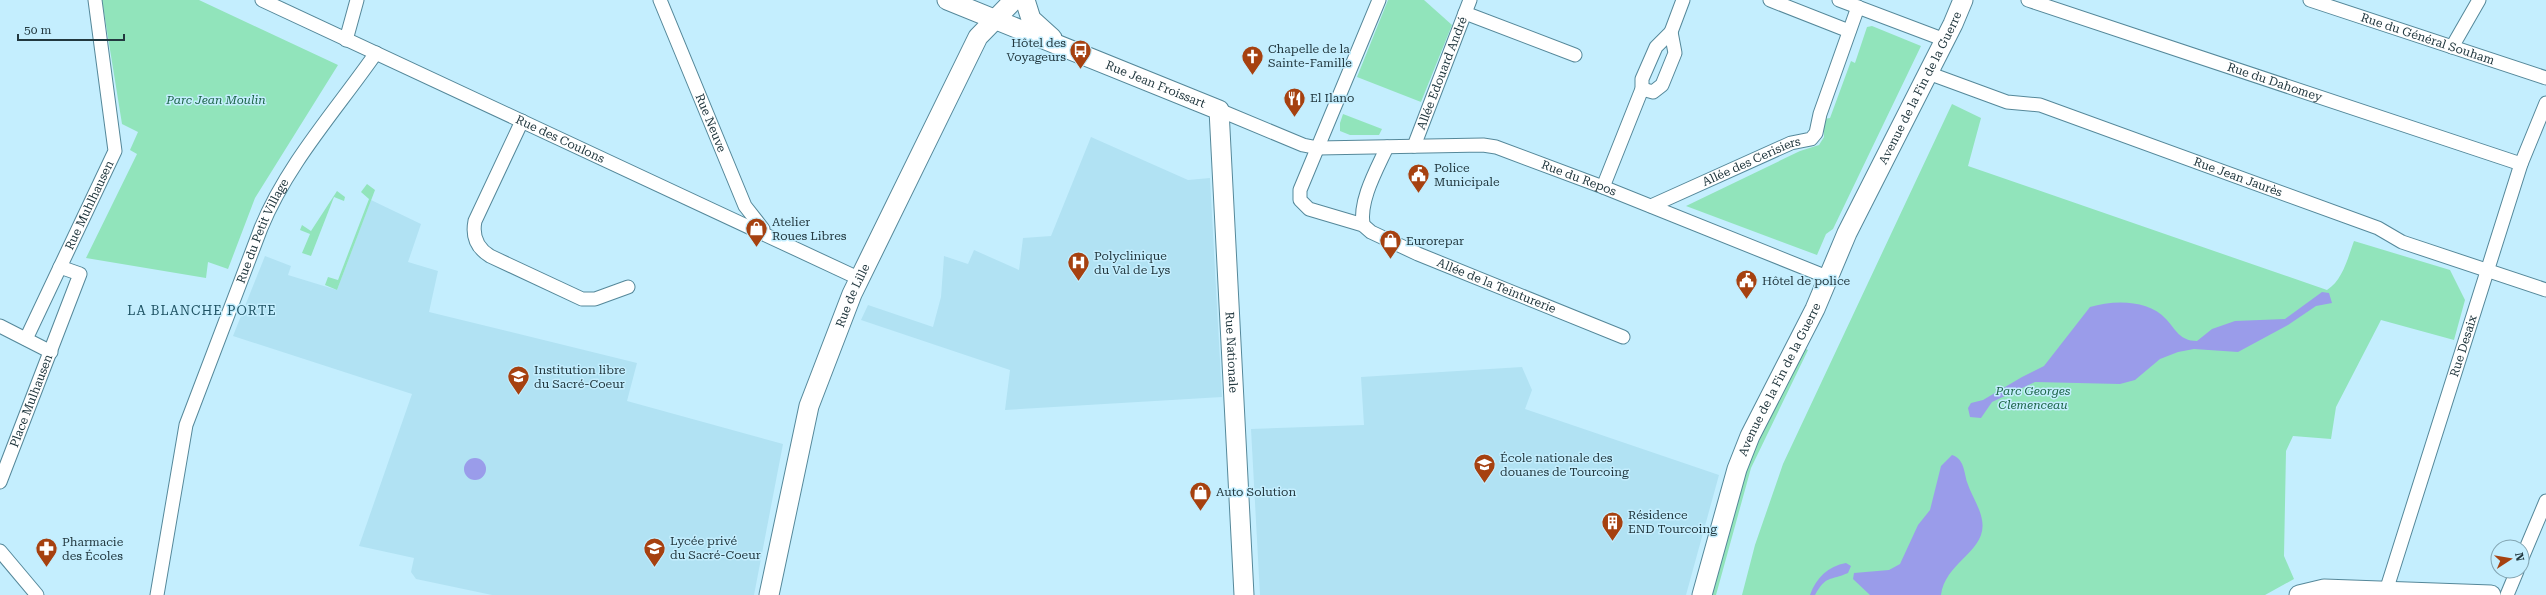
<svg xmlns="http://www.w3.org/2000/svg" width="2546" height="595" viewBox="0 0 2546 595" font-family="'Roboto Serif',serif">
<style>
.built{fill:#b1e2f3}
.green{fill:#91e4bb}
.water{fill:#9a9cea}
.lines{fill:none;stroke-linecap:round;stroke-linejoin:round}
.street-casing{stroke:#55889a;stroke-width:15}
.secondary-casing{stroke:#55889a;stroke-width:21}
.street{stroke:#fff;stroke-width:13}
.secondary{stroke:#fff;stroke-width:19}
.labels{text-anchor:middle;stroke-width:3;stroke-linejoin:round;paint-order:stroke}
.street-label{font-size:12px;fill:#22383f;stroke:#c4eefe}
.poi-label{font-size:12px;fill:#22383f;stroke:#c4eefe;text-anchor:start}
.park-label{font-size:12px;font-style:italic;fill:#1d6548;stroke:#c4eefe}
.neighbourhood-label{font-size:13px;letter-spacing:1px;fill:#1f5364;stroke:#c4eefe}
</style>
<rect width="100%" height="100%" fill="#c4eefe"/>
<g class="built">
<polygon points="1091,137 1188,180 1210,178 1222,397 1005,410 1010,370 861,320 868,305 933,327 941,297 944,256 968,264 974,250 1019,270 1023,238 1051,236"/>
<polygon points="371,200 421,224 408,262 438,271 429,312 637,363 627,401 783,444 754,595 492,595 416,579 411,572 414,558 359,546 412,394 233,336 265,256 291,266 288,275 337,290"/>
<polygon points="1522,367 1532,390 1525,409 1719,475 1686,595 1260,595 1251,429 1364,425 1361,377"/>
</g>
<g class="green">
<polygon points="102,0 199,0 338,65 255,198 228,269 208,262 206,278 86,258 137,154 130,150 138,132 122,124"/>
<polygon points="1388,0 1424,0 1452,25 1421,102 1357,77"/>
<polygon points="1872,26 1921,46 1833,229 1826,234 1817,255 1686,206 1800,151 1819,145 1824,137 1824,119 1830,118 1851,61 1855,63 1867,27"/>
<path d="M 1952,104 L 1981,118 L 1968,166 L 2327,290 C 2343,280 2348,257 2354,241 L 2450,270 L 2465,300 L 2454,340 L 2381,320 L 2336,407 L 2331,439 L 2293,436 L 2286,451 L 2284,556 L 2294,579 L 2265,595 L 1742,595 L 1755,545 L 1783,464 Z"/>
<polygon points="1343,114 1382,129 1379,135 1350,135 1340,131 1340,123"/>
<polygon points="367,184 375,190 337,290 325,285 328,277 338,280 369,199 361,192"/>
<polygon points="337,191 345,197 344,201 334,197 311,256 302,253 310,234 300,230 302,225 311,231"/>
<polygon points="1802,347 1808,350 1751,468 1716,595 1708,595 1741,476"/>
</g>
<g class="water">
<path d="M 2322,292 L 2329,293 L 2332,303 L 2316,306 L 2288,325 L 2238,352 L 2194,349 L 2178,352 L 2160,359 L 2135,380 L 2120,384 L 2035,382 L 1992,402 L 1981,418 L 1970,417 L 1968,408 L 1971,403 L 1983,400 L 2022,377 L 2044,366 L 2090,307 C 2113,300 2148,299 2166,319 C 2176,330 2180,341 2197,341 L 2212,329 L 2235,321 L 2285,319 Z"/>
<path d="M 1952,455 C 1964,459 1964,471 1967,482 C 1971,495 1980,507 1982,520 C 1988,551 1945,562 1941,595 L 1870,595 L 1853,579 L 1854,573 L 1889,570 L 1900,564 L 1918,525 L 1930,510 L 1941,466 Z"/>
<circle cx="475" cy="469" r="11"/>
<path d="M 1846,563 L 1851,566 L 1848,573 C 1830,581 1826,575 1815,595 L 1810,595 C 1816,578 1828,566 1846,563 Z"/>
</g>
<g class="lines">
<defs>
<g id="street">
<path id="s1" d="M 262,0 L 858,278"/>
<path id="s2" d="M 660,0 L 745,206 L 763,229"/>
<path id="s3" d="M 1379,0 L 1300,190 L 1300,200 L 1309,209 L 1363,225 L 1371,232 L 1418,254 L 1623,337"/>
<polyline points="1770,0 1849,31"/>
<polyline points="1839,0 1945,40"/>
<path id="s4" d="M 2028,0 L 2521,164"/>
<path id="s5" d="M 2310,0 L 2546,78"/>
<polyline points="1465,13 1575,55"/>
<polyline points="346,40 357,0"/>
<polyline points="2452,47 2479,0"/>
<path id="s6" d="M 1928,73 L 2007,102 L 2040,105 L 2378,228 L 2402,242 L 2546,290"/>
<polyline points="1642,89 1653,92 1662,85 1675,53 1671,32"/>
<path id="s7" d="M 1219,110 L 1303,145 L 1318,148 L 1483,145 L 1496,147 L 1603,187 L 1827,277"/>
<path d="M 522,121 L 475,221 C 472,236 477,248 490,256 L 582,299 L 595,299 L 628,287"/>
<path id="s8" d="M 1414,146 L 1470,0"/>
<polyline points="1603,187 1642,89 1642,79 1656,47 1671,32 1683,0"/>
<path id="s9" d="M 1651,206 L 1791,143 L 1811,139 L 1816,133 L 1820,114 L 1858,7"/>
<path d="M 1363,225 C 1359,200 1377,169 1387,147"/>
<polyline points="0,326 51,352"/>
<path id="s10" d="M 26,339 L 115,151 L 95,0"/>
<path id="s11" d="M 0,482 L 80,274 L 60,267"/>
<polyline points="0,551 37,595"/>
<polyline points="2522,558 2546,501"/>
<path id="s12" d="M 2386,591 L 2521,164 L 2546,103"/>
<path id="s13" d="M 157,595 L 186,425 L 261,228 C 287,164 337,109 376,53"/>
<polyline points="2507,595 2517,571"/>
</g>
<g id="secondary">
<path id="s14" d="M 947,0 L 1219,110 L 1244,595"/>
<polyline points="1025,0 1031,19 1052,38"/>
<path id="s15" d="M 769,595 L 809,406 L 852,294 L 978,37 L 1014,0"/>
<path id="s16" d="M 1702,595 L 1737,469 L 1750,436 L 1815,309 L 1847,233 L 1953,24 L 1963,0"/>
<polyline points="2299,595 2324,589 2491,595"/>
</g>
</defs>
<use href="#street" class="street-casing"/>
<use href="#secondary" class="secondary-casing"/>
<use href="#street" class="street"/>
<use href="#secondary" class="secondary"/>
</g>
<defs>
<symbol id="bus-pin" viewBox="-11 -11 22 30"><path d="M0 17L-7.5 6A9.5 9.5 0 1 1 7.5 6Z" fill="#a64110" stroke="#c4eefe"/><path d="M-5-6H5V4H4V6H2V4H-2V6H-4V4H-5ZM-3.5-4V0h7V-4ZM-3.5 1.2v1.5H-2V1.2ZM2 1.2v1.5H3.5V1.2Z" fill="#fff"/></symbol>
<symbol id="church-pin" viewBox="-11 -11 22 30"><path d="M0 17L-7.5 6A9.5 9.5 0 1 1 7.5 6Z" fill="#a64110" stroke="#c4eefe"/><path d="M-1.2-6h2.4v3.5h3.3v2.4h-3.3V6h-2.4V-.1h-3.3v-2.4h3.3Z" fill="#fff"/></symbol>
<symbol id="restaurant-pin" viewBox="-11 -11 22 30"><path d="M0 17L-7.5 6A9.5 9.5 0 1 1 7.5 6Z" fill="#a64110" stroke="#c4eefe"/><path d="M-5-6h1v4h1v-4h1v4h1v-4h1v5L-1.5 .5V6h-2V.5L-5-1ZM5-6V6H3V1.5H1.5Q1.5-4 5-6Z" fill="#fff"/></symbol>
<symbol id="civic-pin" viewBox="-11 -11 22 30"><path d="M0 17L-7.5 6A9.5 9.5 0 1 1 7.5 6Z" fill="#a64110" stroke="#c4eefe"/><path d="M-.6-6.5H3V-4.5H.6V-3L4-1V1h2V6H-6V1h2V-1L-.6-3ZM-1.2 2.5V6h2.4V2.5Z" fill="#fff"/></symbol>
<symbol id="shop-pin" viewBox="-11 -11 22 30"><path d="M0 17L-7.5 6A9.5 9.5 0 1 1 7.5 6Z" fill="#a64110" stroke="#c4eefe"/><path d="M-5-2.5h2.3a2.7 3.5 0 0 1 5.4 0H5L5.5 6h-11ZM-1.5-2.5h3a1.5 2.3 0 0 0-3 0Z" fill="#fff"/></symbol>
<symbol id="hospital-pin" viewBox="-11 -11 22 30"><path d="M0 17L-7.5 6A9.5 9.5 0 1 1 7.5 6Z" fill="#a64110" stroke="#c4eefe"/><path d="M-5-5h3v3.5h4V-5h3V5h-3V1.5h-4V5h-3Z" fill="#fff"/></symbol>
<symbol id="school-pin" viewBox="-11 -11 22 30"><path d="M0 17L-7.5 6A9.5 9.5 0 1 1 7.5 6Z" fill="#a64110" stroke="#c4eefe"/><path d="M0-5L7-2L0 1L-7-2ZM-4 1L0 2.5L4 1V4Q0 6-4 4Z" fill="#fff"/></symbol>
<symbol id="university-pin" viewBox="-11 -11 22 30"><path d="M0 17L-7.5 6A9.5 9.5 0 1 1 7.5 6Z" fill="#a64110" stroke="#c4eefe"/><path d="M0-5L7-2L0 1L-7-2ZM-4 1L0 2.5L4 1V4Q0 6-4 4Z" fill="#fff"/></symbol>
<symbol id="building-pin" viewBox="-11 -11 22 30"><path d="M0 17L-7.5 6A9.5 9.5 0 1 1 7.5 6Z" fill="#a64110" stroke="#c4eefe"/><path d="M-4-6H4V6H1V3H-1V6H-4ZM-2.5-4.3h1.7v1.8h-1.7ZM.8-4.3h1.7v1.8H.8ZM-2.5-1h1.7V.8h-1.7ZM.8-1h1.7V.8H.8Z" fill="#fff"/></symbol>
<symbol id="pharmacy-pin" viewBox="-11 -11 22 30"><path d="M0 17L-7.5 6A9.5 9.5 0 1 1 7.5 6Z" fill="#a64110" stroke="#c4eefe"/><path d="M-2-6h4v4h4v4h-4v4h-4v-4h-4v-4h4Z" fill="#fff"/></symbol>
</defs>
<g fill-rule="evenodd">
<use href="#bus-pin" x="1068" y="38" width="25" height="34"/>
<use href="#church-pin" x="1240" y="44" width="25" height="34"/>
<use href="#restaurant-pin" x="1282" y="86" width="25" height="34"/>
<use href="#civic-pin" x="1406" y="162" width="25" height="34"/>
<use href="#shop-pin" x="744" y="216" width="25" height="34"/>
<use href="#shop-pin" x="1378" y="228" width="25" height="34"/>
<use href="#hospital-pin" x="1066" y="250" width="25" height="34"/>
<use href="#civic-pin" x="1734" y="268" width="25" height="34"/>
<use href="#school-pin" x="506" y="364" width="25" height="34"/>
<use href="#university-pin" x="1472" y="452" width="25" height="34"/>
<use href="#shop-pin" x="1188" y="480" width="25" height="34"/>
<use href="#building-pin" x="1600" y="510" width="25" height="34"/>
<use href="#school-pin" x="642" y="536" width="25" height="34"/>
<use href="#pharmacy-pin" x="34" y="536" width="25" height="34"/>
</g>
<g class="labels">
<g class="street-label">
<text dy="4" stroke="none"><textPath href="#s5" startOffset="124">Rue du Général Souham</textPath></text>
<text dy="4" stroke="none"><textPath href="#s8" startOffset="78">Allée Edouard André</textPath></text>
<text dy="4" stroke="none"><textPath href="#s4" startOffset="260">Rue du Dahomey</textPath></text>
<text dy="4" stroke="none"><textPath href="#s14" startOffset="225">Rue Jean Froissart</textPath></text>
<text dy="4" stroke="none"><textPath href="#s16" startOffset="554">Avenue de la Fin de la Guerre</textPath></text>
<text dy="4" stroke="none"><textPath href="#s2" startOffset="133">Rue Neuve</textPath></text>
<text dy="4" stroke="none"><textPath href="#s1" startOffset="329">Rue des Coulons</textPath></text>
<text dy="4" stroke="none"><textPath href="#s9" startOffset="110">Allée des Cerisiers</textPath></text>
<text dy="4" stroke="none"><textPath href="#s6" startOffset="328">Rue Jean Jaurès</textPath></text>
<text dy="4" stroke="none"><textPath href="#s7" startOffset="373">Rue du Repos</textPath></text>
<text dy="4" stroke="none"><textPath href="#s10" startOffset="148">Rue Muhlhausen</textPath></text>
<text dy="4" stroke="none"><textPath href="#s13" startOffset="381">Rue du Petit Village</textPath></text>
<text dy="4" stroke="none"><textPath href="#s3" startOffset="432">Allée de la Teinturerie</textPath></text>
<text dy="4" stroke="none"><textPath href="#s15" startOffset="312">Rue de Lille</textPath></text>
<text dy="4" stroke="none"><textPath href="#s12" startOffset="257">Rue Desaix</textPath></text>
<text dy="4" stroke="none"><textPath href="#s14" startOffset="536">Rue Nationale</textPath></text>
<text dy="4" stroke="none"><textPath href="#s16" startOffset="230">Avenue de la Fin de la Guerre</textPath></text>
<text dy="4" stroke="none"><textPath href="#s11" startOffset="87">Place Mulhausen</textPath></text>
</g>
<g class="poi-label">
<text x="1066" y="47" text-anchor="end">Hôtel des<tspan x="1066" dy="14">Voyageurs</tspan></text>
<text x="1268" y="53">Chapelle de la<tspan x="1268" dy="14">Sainte-Famille</tspan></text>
<text x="1310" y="102">El Ilano</text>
<text x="1434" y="172">Police<tspan x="1434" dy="14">Municipale</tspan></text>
<text x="772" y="226">Atelier<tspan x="772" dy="14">Roues Libres</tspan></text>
<text x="1406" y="245">Eurorepar</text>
<text x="1094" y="260">Polyclinique<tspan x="1094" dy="14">du Val de Lys</tspan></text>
<text x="1762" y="285">Hôtel de police</text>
<text x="534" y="374">Institution libre<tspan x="534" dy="14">du Sacré-Coeur</tspan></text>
<text x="1500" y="462">École nationale des<tspan x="1500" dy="14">douanes de Tourcoing</tspan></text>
<text x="1216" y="496">Auto Solution</text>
<text x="1628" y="519">Résidence<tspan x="1628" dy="14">END Tourcoing</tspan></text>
<text x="670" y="545">Lycée privé<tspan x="670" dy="14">du Sacré-Coeur</tspan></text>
<text x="62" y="546">Pharmacie<tspan x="62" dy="14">des Écoles</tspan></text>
</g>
<g class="park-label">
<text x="216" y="104">Parc Jean Moulin</text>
<text x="2033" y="395">Parc Georges<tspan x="2033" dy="14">Clemenceau</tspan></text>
</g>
<g class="neighbourhood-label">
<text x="202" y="315">LA BLANCHE PORTE</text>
</g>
</g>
<g transform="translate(2510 559) rotate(78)"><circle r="19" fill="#c4eefe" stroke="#83a5b2"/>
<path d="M0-3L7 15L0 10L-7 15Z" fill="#a64110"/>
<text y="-6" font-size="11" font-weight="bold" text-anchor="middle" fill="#22383f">N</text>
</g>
<path d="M18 34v6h106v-6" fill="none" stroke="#22383f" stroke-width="2"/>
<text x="24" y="34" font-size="12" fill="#22383f" stroke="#c4eefe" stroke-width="3" paint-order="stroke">50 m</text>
</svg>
